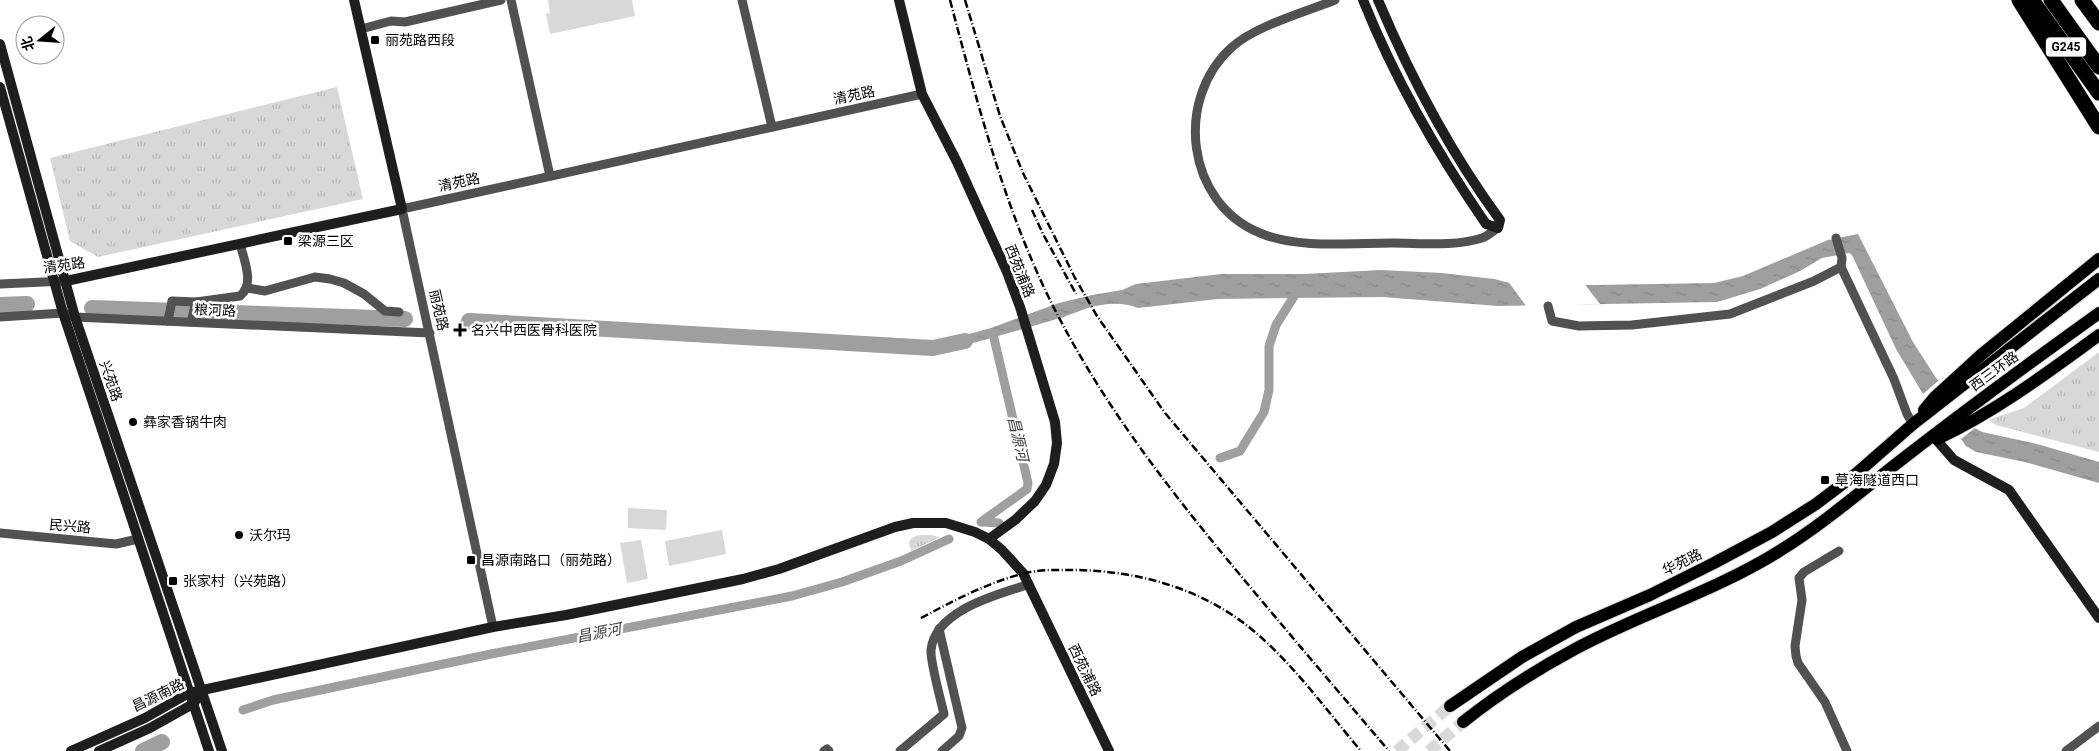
<svg xmlns="http://www.w3.org/2000/svg" width="2099" height="751" viewBox="0 0 2099 751" font-family="Roboto,'Noto Sans SC',sans-serif">
<style>
.grass{fill:url(#grass-tufts)}
.green{fill:#d8d8d8}
.water{fill:url(#water-ripples)}
.pier{fill:#fff}
.lines{fill:none;stroke-linecap:round;stroke-linejoin:round}
.canal{stroke:#9f9f9f;stroke-width:9}
.river{stroke:#9f9f9f;stroke-width:16}
.primary-tunnel{stroke:#d9d9d9;stroke-width:12;stroke-dasharray:12 6;stroke-linecap:butt}
.primary-casing{stroke:#dbdbdb;stroke-width:14}
.highway-casing{stroke:#dbdbdb;stroke-width:16}
.street{stroke:#515151;stroke-width:9}
.secondary{stroke:#1e1e1e;stroke-width:10}
.primary{stroke:#000;stroke-width:12}
.highway{stroke:#000;stroke-width:15}
.rail{stroke:#000;stroke-width:2.5;stroke-dasharray:8 2.5 1 2.5;stroke-linecap:butt}
.poi-dot{fill:#000;stroke:#fff;stroke-width:2}
.labels{text-anchor:middle;stroke-width:5;stroke-linejoin:round;paint-order:stroke}
.shield{fill:#fff;stroke:#4c4c4c;stroke-width:1}
.shield-label{font-size:12px;font-weight:bold;fill:#000}
.poi-label{font-size:14px;fill:#000;stroke:#fff;text-anchor:start}
.street-label{font-size:14px;fill:#000;stroke:#fff}
.water-label{font-size:15px;font-style:italic;fill:#404040;stroke:#fff}
</style>
<defs>
<pattern id="grass-tufts" width="24" height="20" patternUnits="userSpaceOnUse" patternTransform="scale(1.25)"><rect width="24" height="20" fill="#d8d8d8"/><path d="M3 7l-1-3M5 7V3M7 7l1-3M15 17l-1-3M17 17v-4M19 17l1-3" fill="none" stroke="#b8b8b8"/></pattern>
<pattern id="water-ripples" width="26" height="14" patternUnits="userSpaceOnUse" patternTransform="scale(1.25)"><rect width="26" height="14" fill="#9f9f9f"/><path d="M2 4q2-2 4 0t4 0M15 11q2-2 4 0t4 0" fill="none" stroke="#878787"/></pattern>
</defs>
<rect width="100%" height="100%" fill="#fff"/>
<g class="grass">
<polygon points="337,87 363,199 98,257 70,241 50,158"/>
<polygon points="2099,352 2099,452 1996,425 1988,420 2024,408"/>
<path d="M 931,535 L 940,537 L 911,551 L 909,542 C 912,534 923,535 931,535 Z"/>
</g>
<g class="green">
<polygon points="548,0 632,0 635,16 550,34 546,14 550,13"/>
<polygon points="628,508 667,510 666,530 628,528"/>
<polygon points="722,530 726,554 669,566 665,541"/>
<polygon points="641,540 648,579 627,583 620,543"/>
</g>
<g class="water">
<path d="M 1858,234 L 1913,342 L 1938,381 L 1923,394 L 1896,349 L 1852,255 L 1849,253 L 1822,258 L 1800,271 L 1760,289 L 1717,302 L 1498,306 L 1382,297 L 1218,299 L 1138,308 C 1126,303 1113,303 1101,305 C 1086,307 1074,314 1060,318 C 1022,329 984,341 946,350 L 943,341 L 991,328 L 1059,303 L 1092,295 L 1122,290 L 1136,284 L 1221,274 L 1304,274 L 1381,270 L 1442,273 L 1494,279 L 1510,283 L 1595,285 L 1714,283 L 1743,276 L 1828,240 Z"/>
<polygon points="1975,428 1982,432 2037,444 2099,462 2099,483 2025,462 1976,452 1966,446 1961,439"/>
</g>
<polygon class="pier" points="1507,280 1583,282 1600,304 1527,307"/>
<g class="lines">
<g class="canal">
<polyline points="1220,458 1240,451 1264,412 1269,390 1269,346 1276,325 1298,290"/>
<polyline points="981,522 1027,489 1028,483 993,334"/>
<polyline points="982,522 999,523"/>
<polyline points="243,710 273,700 491,654 792,596 842,582 901,561 949,539"/>
</g>
<g class="river">
<polyline points="0,305 27,304"/>
<polyline points="92,308 405,319"/>
<polyline points="469,321 933,348 965,341"/>
<polyline points="143,751 162,742"/>
</g>
<g class="primary-tunnel">
<polyline points="1397,751 1450,706"/>
<polyline points="1429,751 1463,722"/>
</g>
<defs>
<g id="primary">
<polyline points="1924,410 1934,398 1981,355 2099,259"/>
<path d="M 1937,439 C 1995,412 2047,373 2099,335"/>
<polyline points="1450,706 1522,657 1576,627 1650,595 1714,563 1772,532 1816,504 1857,473 1913,424 2099,279"/>
<path d="M 1463,722 C 1498,694 1536,670 1575,649 C 1642,613 1716,591 1781,550 C 1826,522 1867,486 1909,454 C 1971,406 2035,359 2099,313"/>
</g>
<g id="highway">
<polyline points="2019,0 2099,127"/>
<polyline points="2032,0 2099,93"/>
<polyline points="2051,0 2099,67"/>
<polyline points="2082,0 2099,23"/>
</g>
</defs>
<use href="#primary" class="primary-casing"/>
<use href="#highway" class="highway-casing"/>
<g class="street">
<polyline points="511,0 550,176"/>
<polyline points="742,0 772,127"/>
<path d="M 1335,0 C 1305,12 1255,26 1232,47 C 1174,99 1186,203 1260,233 C 1298,249 1351,243 1392,243 C 1421,243 1454,247 1482,238 C 1488,236 1493,231 1498,228"/>
<polyline points="361,29 391,21 405,22 501,0"/>
<polyline points="1836,238 1842,258 1841,267"/>
<polyline points="0,284 66,281"/>
<polyline points="247,288 265,291 315,277 330,279 344,283 364,294 385,311 399,312"/>
<polyline points="1548,306 1552,321 1579,326 1632,325 1730,314 1814,281 1841,267 1894,379 1907,414 1913,424"/>
<polyline points="0,317 63,313 75,317 430,333"/>
<path d="M 168,321 L 172,301 L 196,302 L 240,296 C 255,284 244,260 240,244"/>
<polyline points="191,322 196,302"/>
<polyline points="0,533 116,544 138,539"/>
<polyline points="1839,551 1804,572 1799,578 1802,600 1795,646 1796,656 1798,663 1825,702 1847,751"/>
<polyline points="493,627 402,209 922,94"/>
<polyline points="939,629 962,728 959,736 942,751"/>
<polyline points="824,751 827,749 829,751"/>
<path d="M 900,751 L 944,714 C 941,701 930,661 931,650 C 935,611 995,595 1027,585"/>
<polyline points="2066,751 2099,726"/>
</g>
<g class="secondary">
<polyline points="899,0 922,94 957,162 1007,272 1020,307 1055,422 1057,443 1054,464 1046,485 1035,501 1015,520 989,539"/>
<path d="M 1363,0 C 1395,80 1437,153 1486,224 L 1498,228 L 1500,220 C 1450,152 1411,78 1378,0"/>
<polyline points="0,44 75,317 222,751"/>
<polyline points="0,87 63,313 209,751"/>
<polyline points="66,281 402,209 354,0"/>
<polyline points="1933,436 1954,460 2009,490 2099,618"/>
<polyline points="71,751 145,718 189,693 493,627 566,615 743,579 779,569 895,527 913,523 946,523 975,532 989,539 1002,550 1023,573 1109,751"/>
<polyline points="99,751 150,728 193,704 196,700"/>
</g>
<use href="#primary" class="primary"/>
<use href="#highway" class="highway"/>
<g class="rail">
<path d="M 950,0 C 977,102 1003,203 1049,298 C 1103,407 1174,496 1251,588 C 1297,643 1343,697 1389,751"/>
<polyline points="965,0 1000,116 1023,173 1075,278 1097,316 1165,413 1450,751"/>
<polyline points="1032,210 1043,234 1076,294"/>
<path d="M 921,618 C 953,601 987,583 1022,574 C 1039,569 1057,570 1075,570 C 1140,571 1204,589 1255,632 C 1295,666 1327,711 1361,751"/>
</g>
</g>
<g class="poi-dot">
<rect x="370" y="35" width="10" height="10" rx="2.5"/>
<rect x="283" y="236" width="10" height="10" rx="2.5"/>
<path d="M457.5 322.5h5v5h5v5h-5v5h-5v-5h-5v-5h5z"/>
<circle cx="133" cy="422" r="5"/>
<rect x="1820" y="475" width="10" height="10" rx="2.5"/>
<circle cx="239" cy="535" r="5"/>
<rect x="466" y="555" width="10" height="10" rx="2.5"/>
<rect x="168" y="576" width="10" height="10" rx="2.5"/>
</g>
<g class="labels">
<rect class="shield" x="2046" y="37.5" width="40" height="19" rx="4"/>
<g class="shield-label">
<text x="2066" y="51">G245</text>
</g>
<g class="poi-label">
<text x="385" y="45">丽苑路西段</text>
<text x="298" y="246">梁源三区</text>
<text x="471" y="335">名兴中西医骨科医院</text>
<text x="143" y="427">彝家香锅牛肉</text>
<text x="1835" y="485">草海隧道西口</text>
<text x="249" y="540">沃尔玛</text>
<text x="481" y="565">昌源南路口（丽苑路）</text>
<text x="183" y="586">张家村（兴苑路）</text>
</g>
<g class="street-label">
<text transform="translate(854 95) rotate(-12)" y="5">清苑路</text>
<text transform="translate(459 182) rotate(-12)" y="5">清苑路</text>
<text transform="translate(64 265) rotate(-8)" y="5">清苑路</text>
<text transform="translate(1020 271) rotate(68)" y="5">西苑浦路</text>
<text transform="translate(215 310) rotate(3)" y="5">粮河路</text>
<text transform="translate(439 310) rotate(77)" y="5">丽苑路</text>
<text transform="translate(1994 371) rotate(-36)" y="5">西三环路</text>
<text transform="translate(111 381) rotate(71)" y="5">兴苑路</text>
<text transform="translate(70 526) rotate(5)" y="5">民兴路</text>
<text transform="translate(1682 562) rotate(-26)" y="5">华苑路</text>
<text transform="translate(1085 670) rotate(64)" y="5">西苑浦路</text>
<text transform="translate(158 695) rotate(-26)" y="5">昌源南路</text>
</g>
<g class="water-label">
<text transform="translate(1018 439) rotate(77)" y="5">昌源河</text>
<text transform="translate(599 633) rotate(-11)" y="5">昌源河</text>
</g>
</g>
<g transform="translate(40 40) rotate(253)"><circle r="24" fill="#ffffff" stroke="#999999"/>
<path d="M0-4L9 19L0 12L-9 19Z" fill="#000000"/>
<text y="-8" font-size="14" font-weight="bold" text-anchor="middle" fill="#000000">北</text>
</g>
</svg>
